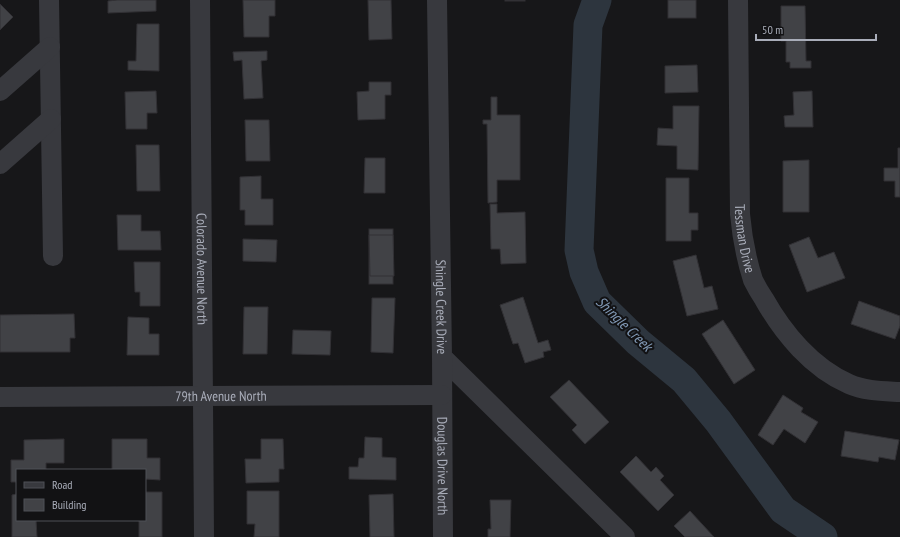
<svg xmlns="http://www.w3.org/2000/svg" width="900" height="537" viewBox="0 0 900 537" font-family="'PT Sans Narrow',sans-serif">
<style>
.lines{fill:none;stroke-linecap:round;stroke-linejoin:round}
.river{stroke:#2d353e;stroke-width:29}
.building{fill:#414246;stroke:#323135}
.minor{stroke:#38393e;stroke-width:20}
.labels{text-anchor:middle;stroke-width:4;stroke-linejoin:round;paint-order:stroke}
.street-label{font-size:14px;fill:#a9adb9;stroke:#121214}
.water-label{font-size:15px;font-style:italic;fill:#8098b4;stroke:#121214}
</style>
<rect width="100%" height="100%" fill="#171719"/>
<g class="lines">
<polyline class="river" points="597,0 588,25 579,250 584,272 597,302 638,342 684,380 718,421 783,510 823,537"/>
</g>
<g class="building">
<polygon points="117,0 156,0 156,11 108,13 108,1"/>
<polygon points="243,0 275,0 275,16 269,16 269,37 244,37"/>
<polygon points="368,0 391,0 392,39 369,40"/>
<rect x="505" y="0" width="20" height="1"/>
<rect x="668" y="0" width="28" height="18"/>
<polygon points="0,4 13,17 0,30"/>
<polygon points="781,6 805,6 806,61 811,61 811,68 790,68 790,62 786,62 786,41 781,41"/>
<polygon points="137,24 159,24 159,71 128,70 128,61 136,61"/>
<polygon points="267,51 267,60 261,61 263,98 244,99 242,60 234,61 233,52"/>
<polygon points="697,65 698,92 665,93 665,66"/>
<polygon points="369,82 391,82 391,95 385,95 385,119 358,120 357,92 369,91"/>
<polygon points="156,91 157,113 147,113 147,129 126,129 125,92"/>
<polygon points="812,91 813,127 785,127 784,116 794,115 793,92"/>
<polygon points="491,97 497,97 497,115 520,115 520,180 497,180 497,202 488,203 487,124 483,124 483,120 491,120"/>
<polygon points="673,106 699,106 698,170 677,169 677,146 657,145 658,128 673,129"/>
<polygon points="245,120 269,120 270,161 246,161"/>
<polygon points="136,145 159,145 160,191 137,191"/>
<polygon points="898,148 900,148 900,197 895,197 895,181 884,181 884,168 898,168"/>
<polygon points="365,158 385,158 385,193 364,193"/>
<polygon points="809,160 809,212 783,212 783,161"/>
<polygon points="261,176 261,199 273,199 273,225 245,225 245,210 240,210 240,177"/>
<polygon points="666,178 689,178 689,213 698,213 698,230 691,230 691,241 666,241"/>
<polygon points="490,204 497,204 497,213 525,212 526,263 501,264 500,249 491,249"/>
<polygon points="117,215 141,215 141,231 160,231 161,250 118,250"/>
<rect x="369" y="229" width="24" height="55"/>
<polygon points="369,235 393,235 394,276 370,276"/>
<polygon points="809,237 818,258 834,252 845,278 807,292 789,245"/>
<polygon points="243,239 277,240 276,262 243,261"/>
<polygon points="696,255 704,288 712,286 718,309 687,316 673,261"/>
<polygon points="134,262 160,262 160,306 140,306 140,292 135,292"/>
<polygon points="523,297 538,343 548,340 551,350 543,352 544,357 525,363 518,343 513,344 500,305"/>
<polygon points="372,298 395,298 393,353 371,352"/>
<polygon points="859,301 900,316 900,326 895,339 851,324"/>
<polygon points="244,307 268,307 267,354 243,354"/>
<polygon points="74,314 75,338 70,338 70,352 0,352 0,315"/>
<polygon points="128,317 149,318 149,334 159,334 159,355 127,355"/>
<polygon points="723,320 755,370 734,384 702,334"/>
<polygon points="293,330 331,331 330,355 292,354"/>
<polygon points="569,380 609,422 585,444 572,430 577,425 550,397"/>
<polygon points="783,395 803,408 801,412 818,422 805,443 784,429 773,445 758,435"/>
<polygon points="845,431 899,440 895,460 879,457 878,462 841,456"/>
<polygon points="365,437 382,438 382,457 396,458 396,480 349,479 349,467 358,467 359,458 364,458"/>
<polygon points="64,439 64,463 46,463 46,470 17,470 17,482 11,482 11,460 24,460 24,440"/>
<polygon points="112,439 147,439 147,458 160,458 160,480 145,479 145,470 112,470"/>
<polygon points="261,439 283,439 284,469 279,469 279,482 246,483 245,459 261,459"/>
<polygon points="636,456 651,472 656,467 664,476 660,480 674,495 658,511 620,472"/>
<polygon points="247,491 279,491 279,537 254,537 255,524 247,524"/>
<polygon points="145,492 162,492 162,537 139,537 139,520 145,520"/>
<polygon points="17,494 17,520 36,520 37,537 12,537 12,495"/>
<polygon points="393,494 394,537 370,537 369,495"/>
<polygon points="490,500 511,500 510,537 488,537 488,529 491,529"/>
<polygon points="690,511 714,537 685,537 674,526"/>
</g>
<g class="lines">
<g class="minor">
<polyline points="49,0 53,256"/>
<path id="s1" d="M 200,0 L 204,537"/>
<path id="s2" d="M 437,0 L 442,357 L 625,537"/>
<path id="s3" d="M 738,0 L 740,214 C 742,237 746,258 753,280 C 756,286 760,293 764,299 C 783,333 812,368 849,384 C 865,391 883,391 900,392"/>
<polyline points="0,91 50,47"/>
<polyline points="0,164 51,119"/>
<path id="s4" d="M 442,357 L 443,537"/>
<path id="s5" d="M 0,397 L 442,395"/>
</g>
</g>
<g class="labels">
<g class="street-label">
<text dy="5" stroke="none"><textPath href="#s3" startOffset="239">Tessman Drive</textPath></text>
<text dy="5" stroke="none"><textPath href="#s1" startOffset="269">Colorado Avenue North</textPath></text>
<text dy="5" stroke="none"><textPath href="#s2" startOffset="307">Shingle Creek Drive</textPath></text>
<text dy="5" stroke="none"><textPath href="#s5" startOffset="221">79th Avenue North</textPath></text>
<text dy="5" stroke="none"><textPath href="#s4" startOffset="109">Douglas Drive North</textPath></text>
</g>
<g class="water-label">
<text transform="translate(624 324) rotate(44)" y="5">Shingle Creek</text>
</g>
</g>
<rect x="16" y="469" width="130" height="52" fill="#121214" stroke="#4e5056"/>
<rect x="24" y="482" width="20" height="6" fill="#38393e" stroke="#4e5056"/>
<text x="52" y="489" font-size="12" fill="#a9adb9">Road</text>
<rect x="24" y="499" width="20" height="12" fill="#414246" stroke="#4e5056"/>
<text x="52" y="509" font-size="12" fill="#a9adb9">Building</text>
<path d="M756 34v6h120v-6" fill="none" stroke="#a9adb9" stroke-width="2"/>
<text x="762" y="34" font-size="12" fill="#a9adb9" stroke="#121214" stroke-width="3" paint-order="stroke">50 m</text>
</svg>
